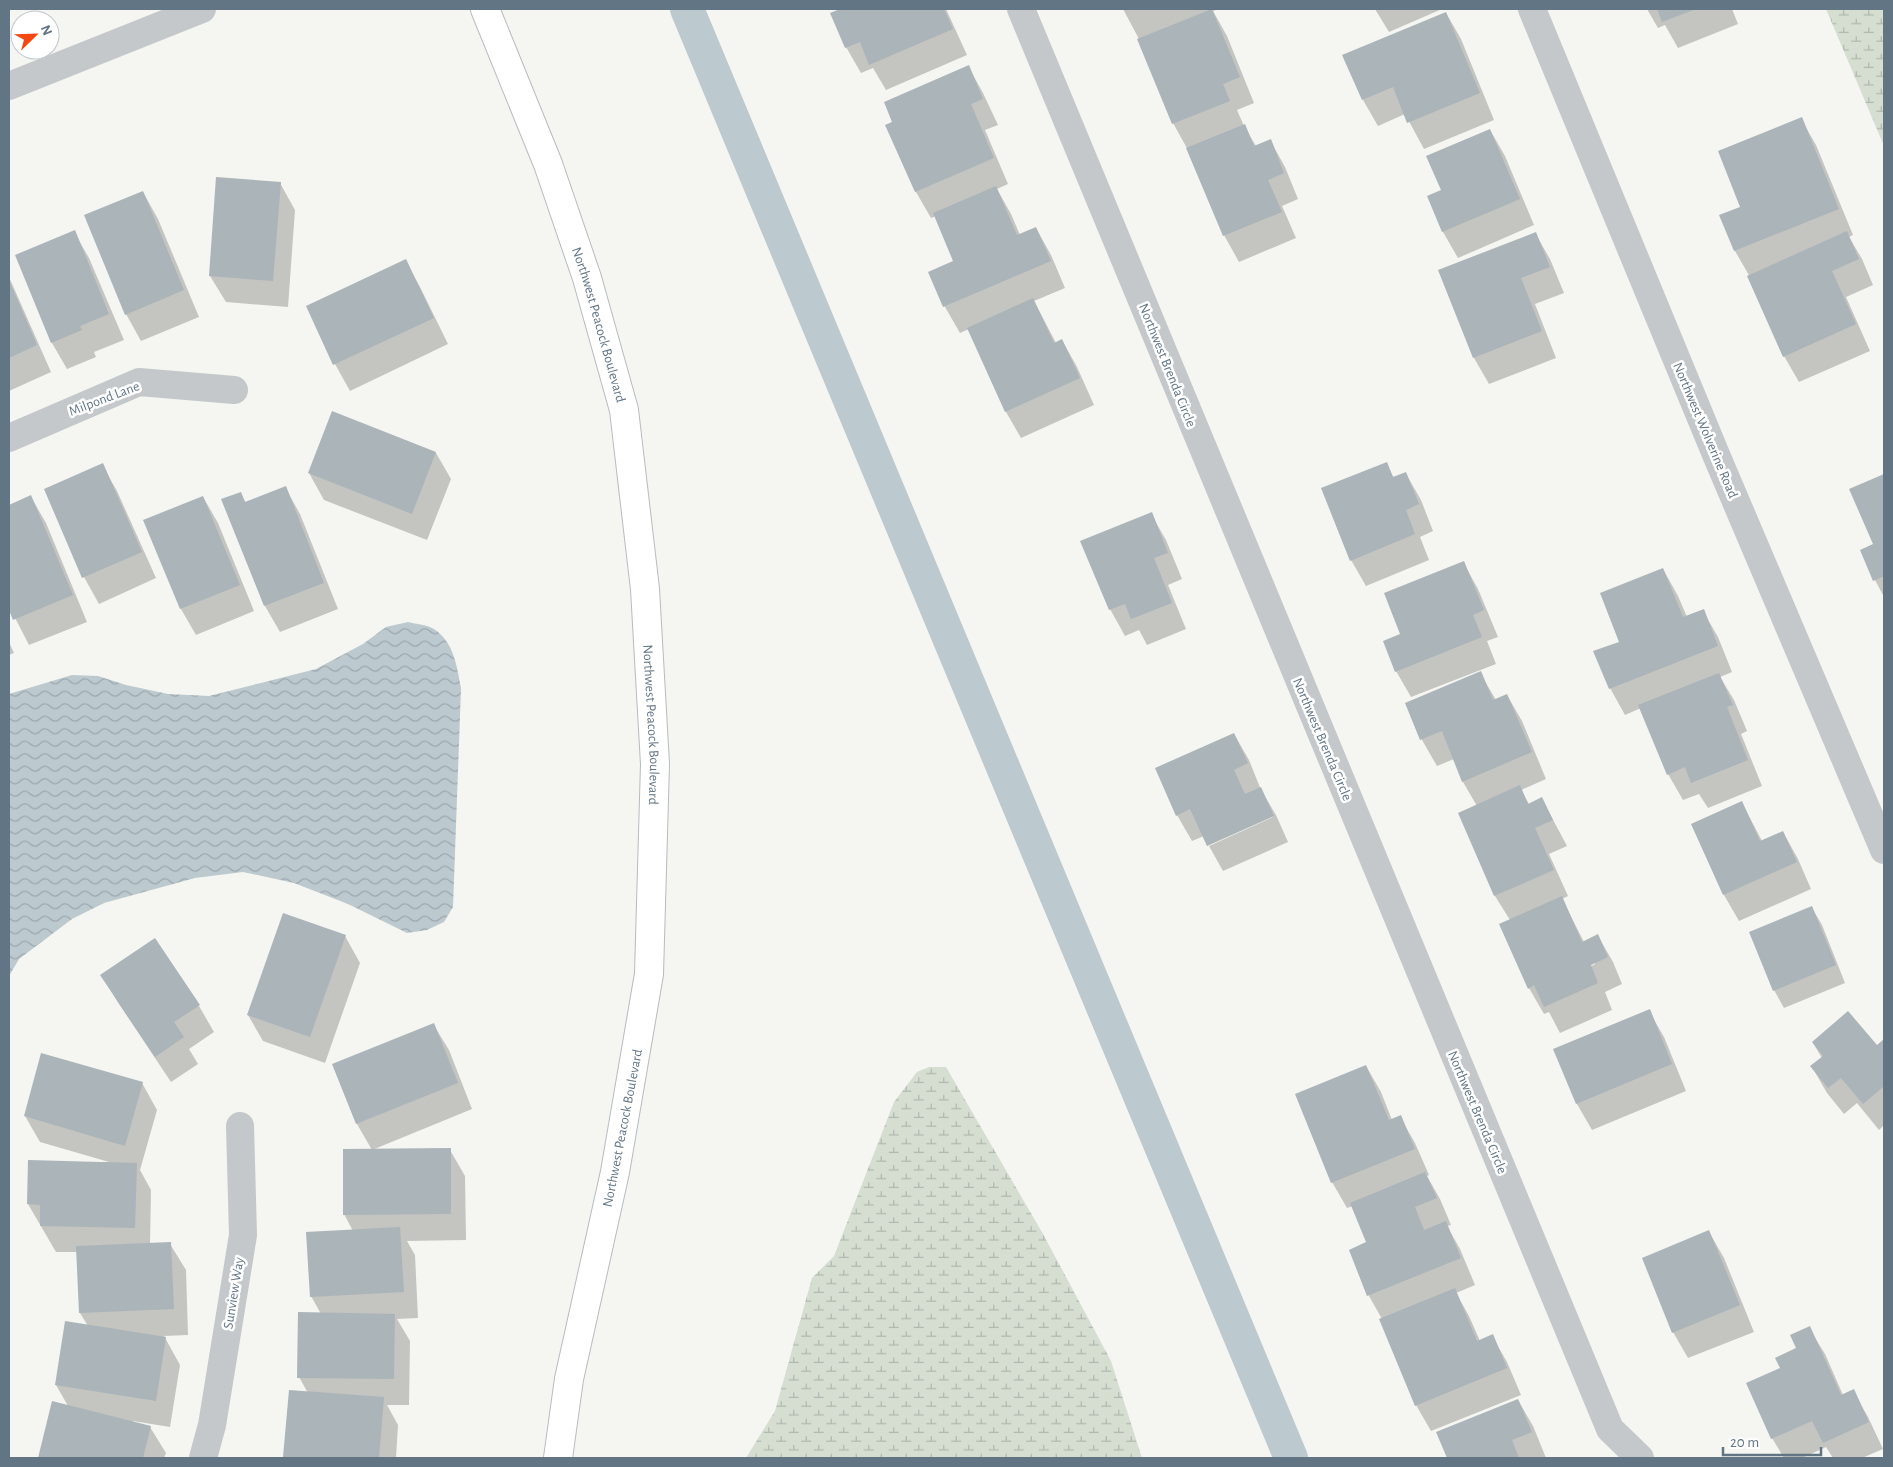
<svg xmlns="http://www.w3.org/2000/svg" width="1893" height="1467" viewBox="0 0 1893 1467" font-family="'Alegreya Sans',sans-serif">
<style>
.wetland{fill:url(#wetland-marsh)}
.water{fill:url(#water-waves)}
.shadow{fill:#0003;fill-rule:evenodd}
.lines{fill:none;stroke-linecap:round;stroke-linejoin:round}
.canal{stroke:#bcc9ce;stroke-width:34}
.building{fill:#aab4b9}
.secondary-casing{stroke:#b6bcc0;stroke-width:30}
.street{stroke:#c4c8cb;stroke-width:28}
.secondary{stroke:#fff;stroke-width:28}
.labels{text-anchor:middle;stroke-width:5;stroke-linejoin:round;paint-order:stroke}
.street-label{font-size:14px;fill:#617585;stroke:#fff}
</style>
<defs>
<pattern id="wetland-marsh" width="20" height="14" patternUnits="userSpaceOnUse" patternTransform="scale(1.25)"><rect width="20" height="14" fill="#d6ddd1"/><path d="M1 5h8M5 5V1M11 12h8M15 12V8" fill="none" stroke="#b1b8af"/></pattern>
<pattern id="water-waves" width="16" height="10" patternUnits="userSpaceOnUse" patternTransform="scale(1.25)"><rect width="16" height="10" fill="#bcc9ce"/><path d="M0 5q4-4 8 0t8 0" fill="none" stroke="#9ca8ad"/></pattern>
</defs>
<rect width="100%" height="100%" fill="#f5f5f1"/>
<g class="wetland">
<polygon points="1826,9 1884,9 1884,146"/>
<polygon points="929,1067 946,1067 1043,1234 1111,1361 1142,1458 746,1458 775,1411 812,1278 834,1256 894,1102 917,1072"/>
</g>
<path class="water" d="M 408,622 C 416,624 428,625 434,629 C 454,642 457,667 461,688 L 453,907 L 444,922 L 427,930 L 407,933 L 348,904 L 294,883 L 243,872 L 195,878 L 104,903 L 72,919 L 19,959 L 9,976 L 9,694 L 72,675 L 98,676 L 126,685 L 168,694 L 209,696 L 316,669 L 363,644 L 386,627 Z"/>
<g class="shadow">
<polygon points="843,9 946,9 967,55 886,90 873,68 861,73 846,47 832,14"/>
<polygon points="1123,9 1219,9 1213,11 1227,36 1254,103 1237,110 1244,126 1256,146 1270,140 1285,167 1298,199 1282,206 1296,238 1239,262 1224,235 1188,150 1173,123 1139,39"/>
<polygon points="1375,9 1442,9 1389,32"/>
<polygon points="1647,9 1732,9 1738,24 1678,48 1665,25 1658,28"/>
<polygon points="1446,13 1461,39 1494,120 1424,149 1405,114 1378,126 1363,100"/>
<polygon points="968,66 983,93 998,125 985,130 1008,184 997,189 1011,214 1020,235 1036,228 1051,255 1065,288 1034,301 1056,343 1062,340 1077,367 1094,405 1021,438 1006,412 969,329 960,333 945,307 930,272 955,262 936,216 931,218 916,192 887,126"/>
<polygon points="1801,119 1816,145 1853,235 1849,237 1862,259 1873,285 1846,297 1870,351 1799,382 1784,356 1750,277 1735,251 1721,216 1742,207"/>
<polygon points="1490,130 1505,156 1534,225 1458,258 1443,232 1442,191"/>
<polygon points="280,183 295,210 288,307 226,302 210,276"/>
<polygon points="143,192 158,219 199,317 141,341 126,314"/>
<polygon points="74,232 89,258 124,340 94,352 96,357 67,369 52,343 17,256"/>
<polygon points="1535,233 1550,259 1564,293 1535,304 1556,358 1489,384 1474,358 1439,271"/>
<polygon points="405,261 420,287 448,344 350,391 335,364 308,307"/>
<polygon points="9,277 51,372 9,391"/>
<polygon points="436,453 451,479 427,540 324,500 309,473"/>
<polygon points="1386,464 1394,478 1406,474 1421,500 1433,531 1420,537 1429,560 1366,586 1351,560"/>
<polygon points="102,465 117,491 156,578 99,604 84,577 45,490"/>
<polygon points="1884,476 1884,597 1875,580 1875,545 1851,490"/>
<polygon points="285,487 300,514 338,609 280,632 265,606 223,500 240,493 246,503"/>
<polygon points="31,497 46,523 87,622 29,645 9,606 9,506"/>
<polygon points="203,497 218,523 254,611 196,635 181,609 145,521"/>
<polygon points="1151,514 1166,540 1182,579 1168,585 1186,629 1147,645 1139,630 1125,636 1110,609"/>
<polygon points="1463,562 1478,589 1498,637 1487,641 1496,664 1411,697 1396,671 1402,634"/>
<polygon points="1663,569 1678,596 1687,617 1703,611 1718,637 1732,672 1720,677 1734,700 1747,731 1741,734 1762,786 1708,808 1699,794 1683,800 1668,774 1641,708 1625,715 1610,688 1620,642"/>
<polygon points="9,642 14,653 9,655"/>
<path d="M 1480,673 L 1496,700 L 1507,695 L 1522,721 L 1546,779 L 1521,790 L 1529,804 L 1542,799 L 1567,846 L 1549,854 L 1568,896 L 1562,899 L 1584,942 L 1598,936 L 1613,962 L 1622,984 L 1605,992 L 1612,1010 L 1560,1033 L 1549,1012 L 1544,1014 L 1529,988 L 1510,920 L 1495,896 L 1459,813 L 1477,806 L 1463,782 L 1454,759 L 1437,766 L 1422,740 L 1406,704 ZM 1595,962 L 1595,964 L 1586,969 Z"/>
<polygon points="1234,734 1249,760 1261,790 1276,815 1288,842 1223,871 1209,846 1273,817 1272,815 1204,836 1192,841 1177,815"/>
<polygon points="1742,803 1762,841 1783,832 1798,859 1811,889 1739,921 1724,895 1693,825"/>
<polygon points="1812,908 1822,925 1845,983 1784,1008 1774,990"/>
<polygon points="345,936 360,963 325,1063 263,1041 248,1015"/>
<polygon points="102,975 199,1006 214,1032 189,1049 198,1064 171,1082 117,1001"/>
<polygon points="1649,1011 1664,1037 1686,1091 1592,1130 1577,1104 1555,1050"/>
<polygon points="433,1024 449,1050 472,1109 372,1150 357,1124 333,1065"/>
<polygon points="1884,1040 1884,1125 1879,1130 1857,1103 1844,1114 1827,1093 1812,1067 1822,1058 1813,1043 1877,1047"/>
<polygon points="1366,1066 1381,1092 1392,1120 1400,1117 1415,1143 1429,1175 1427,1176 1440,1199 1451,1225 1447,1226 1460,1249 1475,1285 1456,1293 1469,1316 1480,1341 1492,1336 1507,1362 1521,1395 1431,1431 1416,1405 1382,1319 1369,1296 1350,1250 1368,1243 1353,1206 1347,1208 1332,1182"/>
<polygon points="142,1083 157,1110 140,1170 151,1190 150,1244 170,1244 186,1270 188,1335 164,1336 180,1365 170,1427 133,1421 133,1423 150,1427 166,1453 164,1458 39,1458 53,1402 68,1406 56,1385 88,1326 80,1313 78,1252 56,1252 28,1204 29,1162 109,1162 40,1142 25,1116"/>
<polygon points="450,1150 465,1176 466,1240 407,1241 415,1255 418,1318 397,1319 410,1341 409,1405 387,1405 398,1425 396,1458 286,1458 285,1457 308,1393 299,1377 321,1314 311,1296 353,1231 344,1214"/>
<polygon points="1709,1232 1724,1258 1754,1332 1688,1358 1673,1332"/>
<polygon points="1809,1328 1825,1354 1843,1395 1853,1391 1868,1417 1883,1449 1862,1458 1833,1458 1826,1447 1802,1458 1784,1458 1772,1438 1781,1369 1798,1349"/>
<polygon points="1518,1400 1533,1426 1546,1458 1448,1458 1438,1432"/>
</g>
<g class="lines">
<polyline class="canal" points="687,9 1291,1458"/>
</g>
<g class="building">
<polygon points="840,9 944,9 953,29 869,65 860,42 845,48 830,13"/>
<polygon points="1212,9 1240,77 1223,84 1230,101 1172,124 1137,39"/>
<polygon points="1657,9 1696,9 1662,22"/>
<polygon points="1446,12 1480,93 1407,123 1393,87 1362,100 1342,55"/>
<polygon points="969,65 983,99 971,104 994,158 915,192 885,125 892,122 884,102"/>
<polygon points="1802,117 1839,209 1734,251 1719,215 1740,207 1718,151"/>
<polygon points="1245,124 1254,146 1271,139 1284,173 1268,180 1282,212 1223,236 1186,148"/>
<polygon points="1490,129 1520,199 1442,232 1427,196 1441,190 1426,156"/>
<polygon points="216,177 281,182 273,281 209,276"/>
<polygon points="996,186 1017,235 1036,227 1051,261 943,307 928,272 953,261 933,213"/>
<polygon points="143,191 184,290 125,315 84,215"/>
<polygon points="75,230 109,314 80,326 82,330 51,343 15,255"/>
<polygon points="1847,231 1859,259 1832,271 1856,324 1783,357 1747,276"/>
<polygon points="1536,232 1550,267 1521,278 1542,331 1473,358 1438,270"/>
<polygon points="406,259 434,318 333,365 306,306"/>
<polygon points="9,280 37,345 9,358"/>
<polygon points="1033,298 1054,343 1062,339 1080,378 1005,412 967,328"/>
<polygon points="332,411 436,452 412,514 308,473"/>
<polygon points="1387,462 1393,477 1406,472 1419,504 1406,510 1415,534 1350,561 1321,488"/>
<polygon points="103,463 142,552 82,578 44,489"/>
<polygon points="1884,474 1884,576 1873,581 1860,550 1873,544 1849,489"/>
<polygon points="286,486 324,583 264,606 221,499 241,492 245,502"/>
<polygon points="31,495 73,595 13,620 9,610 9,505"/>
<polygon points="203,496 240,585 180,609 143,520"/>
<polygon points="1152,512 1168,553 1154,558 1172,603 1131,619 1125,604 1109,610 1080,541"/>
<polygon points="1464,561 1484,610 1473,615 1482,637 1395,672 1383,641 1400,634 1384,593"/>
<polygon points="1663,568 1683,617 1704,609 1718,646 1609,689 1593,651 1619,642 1600,593"/>
<polygon points="1481,671 1493,700 1507,694 1532,752 1462,782 1442,731 1420,740 1405,703"/>
<polygon points="1719,673 1733,705 1727,707 1748,760 1691,783 1685,767 1667,775 1638,705"/>
<polygon points="1234,733 1248,763 1234,770 1245,794 1261,787 1274,816 1207,846 1190,809 1176,816 1155,768"/>
<polygon points="1520,785 1528,804 1542,797 1553,820 1535,828 1554,870 1494,896 1458,813"/>
<polygon points="1742,801 1760,841 1783,831 1797,862 1723,895 1691,824"/>
<polygon points="1562,896 1582,942 1598,934 1608,957 1591,965 1598,983 1544,1007 1534,985 1528,989 1499,924"/>
<polygon points="1812,906 1836,965 1773,991 1749,932"/>
<polygon points="283,913 346,935 310,1037 247,1015"/>
<polygon points="155,938 200,1005 174,1022 184,1037 155,1057 100,975"/>
<polygon points="1650,1009 1672,1064 1576,1104 1553,1049"/>
<polygon points="1848,1011 1877,1045 1884,1039 1884,1086 1863,1104 1841,1078 1828,1088 1810,1066 1823,1056 1812,1042"/>
<polygon points="434,1023 458,1083 356,1124 332,1064"/>
<polygon points="41,1053 143,1082 125,1146 24,1116"/>
<polygon points="1366,1065 1389,1120 1401,1115 1415,1149 1331,1183 1295,1094"/>
<polygon points="451,1148 451,1214 343,1215 343,1149"/>
<polygon points="28,1160 137,1163 135,1228 40,1226 40,1205 27,1204"/>
<polygon points="1425,1172 1437,1198 1415,1207 1424,1230 1446,1221 1461,1258 1367,1296 1349,1250 1366,1242 1350,1203"/>
<polygon points="400,1227 404,1292 310,1297 306,1232"/>
<polygon points="1709,1230 1740,1305 1672,1333 1642,1258"/>
<polygon points="171,1242 174,1309 79,1313 76,1246"/>
<polygon points="1455,1288 1477,1341 1493,1334 1507,1368 1415,1406 1379,1319"/>
<polygon points="298,1312 395,1314 394,1379 297,1378"/>
<polygon points="65,1321 166,1337 156,1401 55,1385"/>
<polygon points="1810,1326 1841,1395 1854,1389 1869,1422 1823,1443 1812,1421 1771,1439 1746,1383 1780,1368 1775,1358 1796,1348 1790,1335"/>
<polygon points="289,1390 384,1397 379,1458 283,1457"/>
<polygon points="1518,1399 1532,1432 1512,1440 1519,1458 1447,1458 1436,1432"/>
<polygon points="52,1401 151,1426 143,1458 38,1458"/>
</g>
<g class="lines">
<defs>
<g id="secondary">
<path id="s1" d="M 485,9 L 548,164 L 587,278 L 624,410 L 645,589 L 655,764 L 649,974 L 615,1172 L 569,1379 L 558,1458"/>
</g>
</defs>
<use href="#secondary" class="secondary-casing"/>
<g class="street">
<polyline points="1021,9 1610,1429 1640,1458"/>
<polyline points="1532,9 1717,457 1884,850"/>
<polyline points="9,86 202,9"/>
<polyline points="9,438 139,382 234,390"/>
<polyline points="203,1458 212,1425 243,1235 240,1126"/>
</g>
<use href="#secondary" class="secondary"/>
</g>
<g class="labels">
<g class="street-label">
<text dy="5" stroke="none"><textPath href="#s1" startOffset="336">Northwest Peacock Boulevard</textPath></text>
<text transform="translate(1168 365) rotate(68)" y="5">Northwest Brenda Circle</text>
<text transform="translate(104 398) rotate(-21)" y="5">Milpond Lane</text>
<text transform="translate(1706 430) rotate(67)" y="5">Northwest Wolverine Road</text>
<text dy="5" stroke="none"><textPath href="#s1" startOffset="741">Northwest Peacock Boulevard</textPath></text>
<text transform="translate(1323 739) rotate(67)" y="5">Northwest Brenda Circle</text>
<text transform="translate(1478 1112) rotate(67)" y="5">Northwest Brenda Circle</text>
<text transform="translate(622 1128) rotate(-79)" y="5">Northwest Peacock Boulevard</text>
<text transform="translate(233 1293) rotate(-81)" y="5">Sunview Way</text>
</g>
</g>
<rect width="1893" height="1467" fill="none" stroke="#617585" stroke-width="20"/>
<g transform="translate(35 35) rotate(67)"><circle r="24" fill="#ffffff" stroke="#c0c8ce"/>
<path d="M0-4L9 19L0 12L-9 19Z" fill="#f44812"/>
<text y="-8" font-size="14" font-weight="bold" text-anchor="middle" fill="#617585">N</text>
</g>
<path d="M1723 1447v8h98v-8" fill="none" stroke="#617585" stroke-width="2.5"/>
<text x="1730" y="1447" font-size="15" fill="#617585" stroke="#ffffff" stroke-width="4" paint-order="stroke">20 m</text>
</svg>
